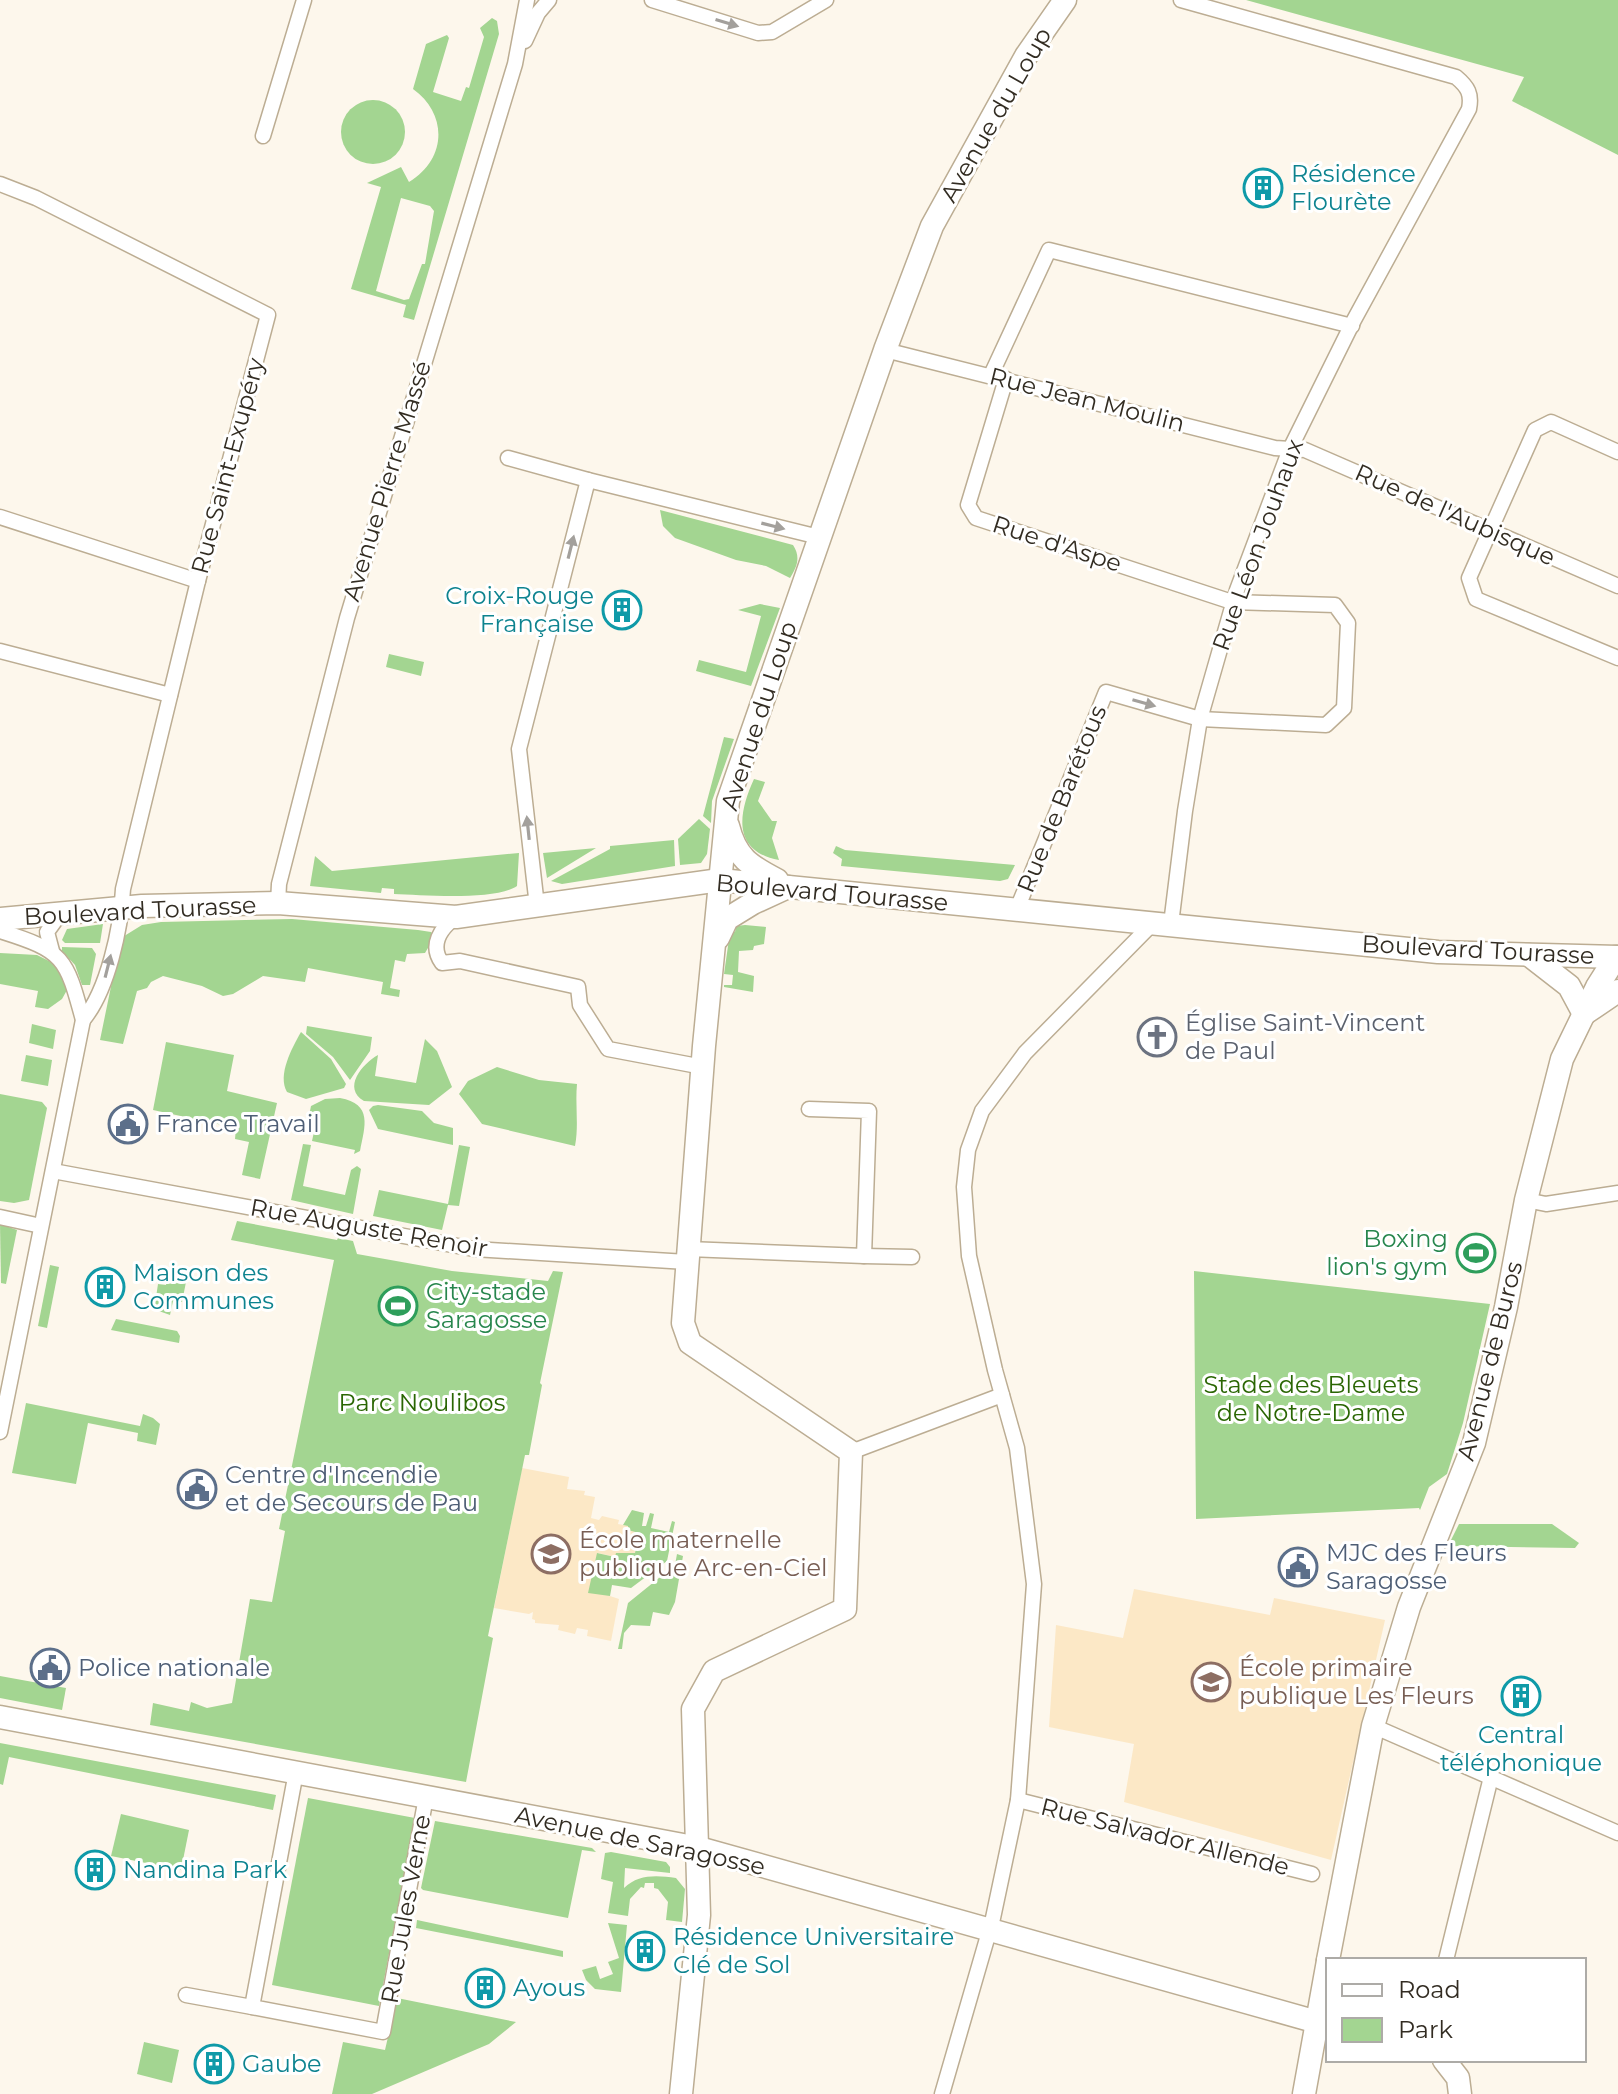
<svg xmlns="http://www.w3.org/2000/svg" width="1618" height="2094" viewBox="0 0 1618 2094" font-family="Montserrat,sans-serif">
<style>
.built{fill:#fce8c6}
.green{fill:#a3d591;fill-rule:evenodd}
.lines{fill:none;stroke-linecap:round;stroke-linejoin:round}
.street-casing{stroke:#bcad93;stroke-width:17}
.secondary-casing{stroke:#bcad93;stroke-width:25}
.street{stroke:#fff;stroke-width:14}
.secondary{stroke:#fff;stroke-width:22}
.oneway{fill:#a3a09c}
.labels{text-anchor:middle;stroke-width:6;stroke-linejoin:round;paint-order:stroke}
.street-label{font-size:24px;fill:#322c22;stroke:#fff}
.culture-label{font-size:24px;fill:#0d838f;stroke:#fff;text-anchor:start}
.worship-label{font-size:24px;fill:#5b616d;stroke:#fff;text-anchor:start}
.service-label{font-size:24px;fill:#4e5e75;stroke:#fff;text-anchor:start}
.leisure-label{font-size:24px;fill:#27864d;stroke:#fff;text-anchor:end}
.park-label{font-size:24px;fill:#2a6603;stroke:#fff}
.education-label{font-size:24px;fill:#785e54;stroke:#fff;text-anchor:start}
</style>
<rect width="100%" height="100%" fill="#fdf7ec"/>
<g class="built">
<polygon points="522,1468 569,1477 567,1489 585,1491 584,1495 595,1497 591,1518 599,1520 602,1516 619,1520 618,1524 629,1526 640,1533 635,1553 615,1557 598,1553 610,1596 619,1599 611,1641 587,1636 588,1630 577,1628 575,1634 558,1630 559,1625 535,1623 535,1620 532,1619 533,1612 529,1614 494,1608"/>
<polygon points="1134,1589 1270,1615 1274,1598 1385,1620 1331,1860 1124,1802 1134,1744 1049,1727 1056,1625 1123,1638"/>
</g>
<g class="green">
<polygon points="1246,0 1618,0 1618,155 1512,101 1524,77"/>
<path d="M 492,18 L 497,21 L 499,34 L 414,320 L 403,317 L 406,305 L 351,289 L 381,187 L 367,183 L 401,167 L 409,182 C 447,159 448,114 413,89 L 426,44 L 447,35 L 449,38 L 433,92 L 461,101 L 466,87 L 469,88 L 484,37 L 480,28 ZM 401,198 L 430,206 L 434,211 L 425,264 L 422,264 L 409,299 L 404,300 L 376,291 Z"/>
<circle cx="373" cy="132" r="32"/>
<path d="M 660,510 L 793,545 C 801,557 797,567 790,578 L 766,566 L 736,560 L 675,538 L 663,526 Z"/>
<polygon points="760,604 780,608 751,686 696,671 699,660 746,672 761,616 738,610"/>
<polygon points="389,654 424,662 421,676 386,667"/>
<polygon points="724,737 734,739 712,801 711,823 703,816"/>
<path d="M 754,779 L 765,782 L 758,801 L 772,821 L 777,821 L 772,838 L 779,860 C 732,851 738,814 754,779 Z"/>
<polygon points="699,819 710,829 707,854 701,863 680,865 678,839"/>
<polygon points="674,840 675,866 562,884 551,881 610,849 610,846"/>
<polygon points="836,846 845,850 1015,865 1008,879 1000,881 841,866 842,859 833,853"/>
<polygon points="596,848 547,878 543,853"/>
<path d="M 519,853 L 517,886 C 495,901 422,895 394,894 L 394,889 L 382,888 L 381,893 L 310,886 L 315,856 L 332,871 Z"/>
<polygon points="292,919 418,930 431,932 435,936 425,953 407,954 405,962 395,960 390,988 400,990 399,997 381,994 383,982 308,968 305,982 263,976 233,994 223,996 202,986 163,976 151,982 147,988 137,991 123,1044 100,1040 121,938 142,925 161,922"/>
<polygon points="103,924 100,943 65,943 62,940 67,929"/>
<polygon points="745,925 766,927 764,944 754,946 753,950 739,951 738,972 754,976 753,992 724,987 724,985 732,985 733,975 724,974 730,932 735,932 736,926"/>
<polygon points="62,947 92,948 96,954 90,985 82,985 75,965 62,951"/>
<polygon points="0,953 37,955 59,966 67,990 62,999 48,1009 35,1007 38,991 0,984"/>
<polygon points="32,1024 56,1030 53,1049 29,1043"/>
<polygon points="307,1026 372,1037 370,1051 350,1080 333,1057 306,1034"/>
<path d="M 301,1032 L 331,1059 L 346,1084 L 344,1088 L 306,1099 L 287,1092 C 277,1075 292,1048 301,1032 Z"/>
<path d="M 425,1039 L 437,1051 L 452,1087 L 429,1105 L 364,1101 C 342,1088 362,1064 378,1055 L 375,1076 L 416,1083 Z"/>
<polygon points="166,1042 234,1055 227,1091 277,1103 260,1179 242,1175 249,1142 235,1139 236,1128 153,1110"/>
<polygon points="26,1055 52,1060 48,1086 21,1081"/>
<path d="M 497,1067 L 539,1080 L 577,1084 C 575,1106 579,1125 575,1146 L 482,1124 L 459,1094 L 468,1081 Z"/>
<polygon points="0,1094 42,1102 47,1108 29,1200 14,1203 0,1201"/>
<path d="M 340,1098 C 373,1104 365,1126 360,1151 L 354,1154 L 355,1150 L 312,1141 L 317,1118 L 309,1116 L 311,1106 L 325,1099 Z"/>
<polygon points="378,1105 422,1111 434,1123 453,1128 453,1145 378,1129 369,1110 373,1106"/>
<polygon points="303,1144 311,1145 303,1186 345,1195 351,1170 357,1166 361,1169 353,1214 291,1200"/>
<polygon points="459,1145 470,1147 459,1206 448,1205 442,1230 373,1216 379,1190 448,1204"/>
<polygon points="237,1221 337,1240 338,1238 353,1241 357,1254 452,1271 548,1281 553,1271 563,1272 540,1383 542,1385 529,1455 525,1455 488,1636 493,1638 466,1782 150,1725 153,1703 189,1711 191,1702 207,1708 232,1703 250,1599 272,1602 285,1531 279,1529 334,1260 231,1240"/>
<polygon points="0,1224 17,1230 6,1284 1,1283"/>
<polygon points="50,1265 59,1267 47,1328 38,1326"/>
<polygon points="1194,1271 1490,1304 1463,1423 1447,1474 1429,1487 1420,1510 1419,1508 1196,1519"/>
<polygon points="167,1278 186,1282 182,1302 173,1301 170,1315 156,1310 155,1304 158,1284 166,1285"/>
<polygon points="116,1319 177,1331 180,1336 179,1343 111,1330"/>
<polygon points="26,1403 140,1426 143,1414 153,1418 160,1424 156,1445 137,1441 138,1433 88,1423 76,1484 12,1473"/>
<polygon points="632,1510 644,1513 642,1526 646,1526 650,1513 654,1514 651,1528 669,1532 672,1521 675,1522 667,1561 631,1588 612,1585 610,1596 588,1593 597,1553 615,1557 616,1553 635,1553 639,1533 628,1530 628,1526 623,1525"/>
<polygon points="1459,1524 1552,1524 1579,1543 1575,1548 1448,1546"/>
<polygon points="677,1554 683,1556 675,1602 669,1615 653,1612 650,1626 631,1625 624,1633 622,1649 618,1649 628,1603 675,1565"/>
<polygon points="0,1676 66,1688 62,1710 0,1698"/>
<polygon points="0,1743 276,1795 273,1810 9,1757 3,1785 0,1784"/>
<polygon points="308,1798 415,1818 379,2006 272,1985"/>
<polygon points="121,1814 189,1830 181,1870 111,1856"/>
<polygon points="435,1821 592,1848 596,1852 582,1850 568,1918 423,1890 421,1888"/>
<path d="M 611,1852 L 666,1862 L 670,1867 L 670,1873 L 625,1868 L 624,1888 C 638,1874 657,1875 676,1878 L 685,1889 L 682,1922 L 666,1920 L 668,1902 L 658,1889 L 654,1888 L 654,1883 L 645,1883 L 644,1888 L 641,1887 L 630,1899 L 628,1916 L 608,1913 L 613,1882 L 601,1879 L 605,1853 Z"/>
<polygon points="417,1920 563,1951 563,1957 416,1928"/>
<polygon points="608,1923 627,1925 621,1992 595,1989 586,1980 582,1970 596,1966 600,1979 613,1974 608,1962 619,1958"/>
<polygon points="397,1998 516,2022 489,2044 372,2094 332,2094 343,2042 385,2050"/>
<polygon points="144,2042 179,2050 172,2083 137,2074"/>
</g>
<g class="lines">
<defs>
<g id="street">
<polyline points="652,0 758,33 772,32 826,0"/>
<polyline points="525,41 538,13 549,0"/>
<polyline points="263,136 304,0"/>
<path d="M 0,184 L 36,198 L 268,315 L 198,581 L 123,889 C 121,928 108,990 83,1020"/>
<polyline points="885,350 1275,448 1305,450 1618,586"/>
<polyline points="991,375 1049,250 1352,326"/>
<polyline points="1006,379 968,505 976,518 1232,602 1335,605 1348,623 1344,708 1326,725 1200,719 1106,692 1017,909"/>
<polyline points="1618,452 1551,422 1535,430 1469,578 1476,599 1618,658"/>
<polyline points="508,458 588,480"/>
<polyline points="0,517 198,581"/>
<polyline points="0,651 170,695"/>
<polyline points="278,903 279,884 347,618 515,64 527,0"/>
<polyline points="537,906 519,749 588,480 819,537"/>
<path d="M 456,917 C 441,928 429,945 442,963 L 460,961 L 578,987 L 580,1005 L 608,1049 L 703,1067"/>
<path d="M 1171,924 L 1185,811 L 1200,719 L 1237,590 L 1290,449 L 1354,320 L 1469,109 C 1472,94 1468,87 1456,77 L 1181,0"/>
<path d="M 0,931 C 64,951 66,957 83,1020 L 0,1432"/>
<polyline points="52,951 47,932 60,914"/>
<polyline points="53,1171 474,1249 687,1262"/>
<polyline points="1526,1200 1546,1204 1618,1193"/>
<polyline points="0,1217 41,1226"/>
<polyline points="688,1249 864,1256 869,1111 809,1109"/>
<polyline points="864,1256 912,1257"/>
<polyline points="851,1452 1002,1395"/>
<polyline points="1373,1726 1618,1833"/>
<polyline points="296,1772 252,2007 383,2032 426,1797"/>
<polyline points="1018,1800 1312,1874"/>
<polyline points="1446,1960 1491,1777"/>
<polyline points="186,1995 252,2007"/>
<polyline points="942,2094 993,1918 1018,1800 1034,1584 1017,1448 995,1370 969,1256 964,1187 968,1150 982,1111 1025,1053 1154,922"/>
</g>
<g id="secondary">
<path d="M 728,826 C 736,858 750,866 777,880"/>
<polyline points="0,919 142,906 278,903 456,917 720,880 1438,952 1618,957"/>
<polyline points="718,938 727,919 753,903 788,887"/>
<polyline points="1529,955 1569,986 1584,1014 1618,991"/>
<polyline points="0,1717 699,1848 1328,2025"/>
<polyline points="1328,1960 1373,1726 1409,1607 1474,1443 1506,1307 1526,1200 1562,1059 1597,987 1616,957"/>
<polyline points="1444,2060 1458,2078 1460,2094"/>
<polyline points="681,2094 699,1915 693,1709 714,1671 845,1609 851,1452 690,1343 683,1323 704,1046 728,801 885,350 932,226 1026,56 1065,0"/>
<polyline points="1304,2094 1328,1961"/>
</g>
</defs>
<use href="#street" class="street-casing"/>
<use href="#secondary" class="secondary-casing"/>
<use href="#street" class="street"/>
<use href="#secondary" class="secondary"/>
</g>
<defs><path id="oneway-solid" d="M-6-.8H1V-3.2L6.5 0L1 3.2V.8H-6Z" transform="scale(2)"/></defs>
<g class="oneway">
<use href="#oneway-solid" transform="translate(727 23) rotate(17)"/>
<use href="#oneway-solid" transform="translate(773 526) rotate(14)"/>
<use href="#oneway-solid" transform="translate(571 547) rotate(-76)"/>
<use href="#oneway-solid" transform="translate(1144 703) rotate(16)"/>
<use href="#oneway-solid" transform="translate(528 828) rotate(-96)"/>
<use href="#oneway-solid" transform="translate(108 966) rotate(-76)"/>
</g>
<defs>
<symbol id="building-ring" viewBox="-11 -11 22 22"><circle r="9.5" fill="#fff" stroke="#0f9aa8" stroke-width="1.5"/><path d="M-4-6H4V6H1V3H-1V6H-4ZM-2.5-4.3h1.7v1.8h-1.7ZM.8-4.3h1.7v1.8H.8ZM-2.5-1h1.7V.8h-1.7ZM.8-1h1.7V.8H.8Z" fill="#0f9aa8"/></symbol>
<symbol id="church-ring" viewBox="-11 -11 22 22"><circle r="9.5" fill="#fff" stroke="#6b7280" stroke-width="1.5"/><path d="M-1.2-6h2.4v3.5h3.3v2.4h-3.3V6h-2.4V-.1h-3.3v-2.4h3.3Z" fill="#6b7280"/></symbol>
<symbol id="civic-ring" viewBox="-11 -11 22 22"><circle r="9.5" fill="#fff" stroke="#5c6f8a" stroke-width="1.5"/><path d="M-.6-6.5H3V-4.5H.6V-3L4-1V1h2V6H-6V1h2V-1L-.6-3ZM-1.2 2.5V6h2.4V2.5Z" fill="#5c6f8a"/></symbol>
<symbol id="stadium-ring" viewBox="-11 -11 22 22"><circle r="9.5" fill="#fff" stroke="#2e9e5b" stroke-width="1.5"/><path d="M0-5a6.5 5 0 1 0 0 10a6.5 5 0 1 0 0-10ZM-3.5-1.8h7v3.6h-7Z" fill="#2e9e5b"/></symbol>
<symbol id="school-ring" viewBox="-11 -11 22 22"><circle r="9.5" fill="#fff" stroke="#8d6e63" stroke-width="1.5"/><path d="M0-5L7-2L0 1L-7-2ZM-4 1L0 2.5L4 1V4Q0 6-4 4Z" fill="#8d6e63"/></symbol>
</defs>
<g fill-rule="evenodd">
<use href="#building-ring" x="1241" y="166" width="44" height="44"/>
<use href="#building-ring" x="600" y="588" width="44" height="44"/>
<use href="#church-ring" x="1135" y="1015" width="44" height="44"/>
<use href="#civic-ring" x="106" y="1102" width="44" height="44"/>
<use href="#stadium-ring" x="1454" y="1231" width="44" height="44"/>
<use href="#building-ring" x="83" y="1265" width="44" height="44"/>
<use href="#stadium-ring" x="376" y="1284" width="44" height="44"/>
<use href="#civic-ring" x="175" y="1467" width="44" height="44"/>
<use href="#school-ring" x="529" y="1532" width="44" height="44"/>
<use href="#civic-ring" x="1276" y="1545" width="44" height="44"/>
<use href="#civic-ring" x="28" y="1646" width="44" height="44"/>
<use href="#school-ring" x="1189" y="1660" width="44" height="44"/>
<use href="#building-ring" x="1499" y="1674" width="44" height="44"/>
<use href="#building-ring" x="73" y="1848" width="44" height="44"/>
<use href="#building-ring" x="623" y="1929" width="44" height="44"/>
<use href="#building-ring" x="463" y="1966" width="44" height="44"/>
<use href="#building-ring" x="192" y="2042" width="44" height="44"/>
</g>
<g class="labels">
<g class="street-label">
<text transform="translate(996 115) rotate(-60)" y="8">Avenue du Loup</text>
<text transform="translate(1087 400) rotate(14)" y="8">Rue Jean Moulin</text>
<text transform="translate(228 466) rotate(-75)" y="8">Rue Saint-Exupéry</text>
<text transform="translate(387 481) rotate(-73)" y="8">Avenue Pierre Massé</text>
<text transform="translate(1455 515) rotate(24)" y="8">Rue de l'Aubisque</text>
<text transform="translate(1057 544) rotate(18)" y="8">Rue d'Aspe</text>
<text transform="translate(1258 545) rotate(-70)" y="8">Rue Léon Jouhaux</text>
<text transform="translate(759 716) rotate(-72)" y="8">Avenue du Loup</text>
<text transform="translate(1062 799) rotate(-68)" y="8">Rue de Barétous</text>
<text transform="translate(832 893) rotate(5)" y="8">Boulevard Tourasse</text>
<text transform="translate(140 911) rotate(-3)" y="8">Boulevard Tourasse</text>
<text transform="translate(1478 950) rotate(3)" y="8">Boulevard Tourasse</text>
<text transform="translate(369 1228) rotate(10)" y="8">Rue Auguste Renoir</text>
<text transform="translate(1490 1361) rotate(-76)" y="8">Avenue de Buros</text>
<text transform="translate(1165 1837) rotate(14)" y="8">Rue Salvador Allende</text>
<text transform="translate(640 1841) rotate(12)" y="8">Avenue de Saragosse</text>
<text transform="translate(406 1909) rotate(-80)" y="8">Rue Jules Verne</text>
</g>
<g class="culture-label">
<text x="1291" y="182">Résidence<tspan x="1291" dy="28">Flourète</tspan></text>
<text x="594" y="604" text-anchor="end">Croix-Rouge<tspan x="594" dy="28">Française</tspan></text>
<text x="133" y="1281">Maison des<tspan x="133" dy="28">Communes</tspan></text>
<text x="1521" y="1743" text-anchor="middle">Central<tspan x="1521" dy="28">téléphonique</tspan></text>
<text x="123" y="1878">Nandina Park</text>
<text x="673" y="1945">Résidence Universitaire<tspan x="673" dy="28">Clé de Sol</tspan></text>
<text x="513" y="1996">Ayous</text>
<text x="242" y="2072">Gaube</text>
</g>
<g class="worship-label">
<text x="1185" y="1031">Église Saint-Vincent<tspan x="1185" dy="28">de Paul</tspan></text>
</g>
<g class="service-label">
<text x="156" y="1132">France Travail</text>
<text x="225" y="1483">Centre d'Incendie<tspan x="225" dy="28">et de Secours de Pau</tspan></text>
<text x="1326" y="1561">MJC des Fleurs<tspan x="1326" dy="28">Saragosse</tspan></text>
<text x="78" y="1676">Police nationale</text>
</g>
<g class="leisure-label">
<text x="1448" y="1247">Boxing<tspan x="1448" dy="28">lion's gym</tspan></text>
<text x="426" y="1300" text-anchor="start">City-stade<tspan x="426" dy="28">Saragosse</tspan></text>
</g>
<g class="park-label">
<text x="1311" y="1393">Stade des Bleuets<tspan x="1311" dy="28">de Notre-Dame</tspan></text>
<text x="422" y="1411">Parc Noulibos</text>
</g>
<g class="education-label">
<text x="579" y="1548">École maternelle<tspan x="579" dy="28">publique Arc-en-Ciel</tspan></text>
<text x="1239" y="1676">École primaire<tspan x="1239" dy="28">publique Les Fleurs</tspan></text>
</g>
</g>
<rect x="1326" y="1958" width="260" height="104" fill="#ffffff" stroke="#adaba7" stroke-width="2"/>
<rect x="1342" y="1984" width="40" height="12" fill="#ffffff" stroke="#adaba7" stroke-width="2"/>
<text x="1398" y="1998" font-size="24" fill="#322c22">Road</text>
<rect x="1342" y="2018" width="40" height="24" fill="#a3d591" stroke="#adaba7" stroke-width="2"/>
<text x="1398" y="2038" font-size="24" fill="#322c22">Park</text>
</svg>
